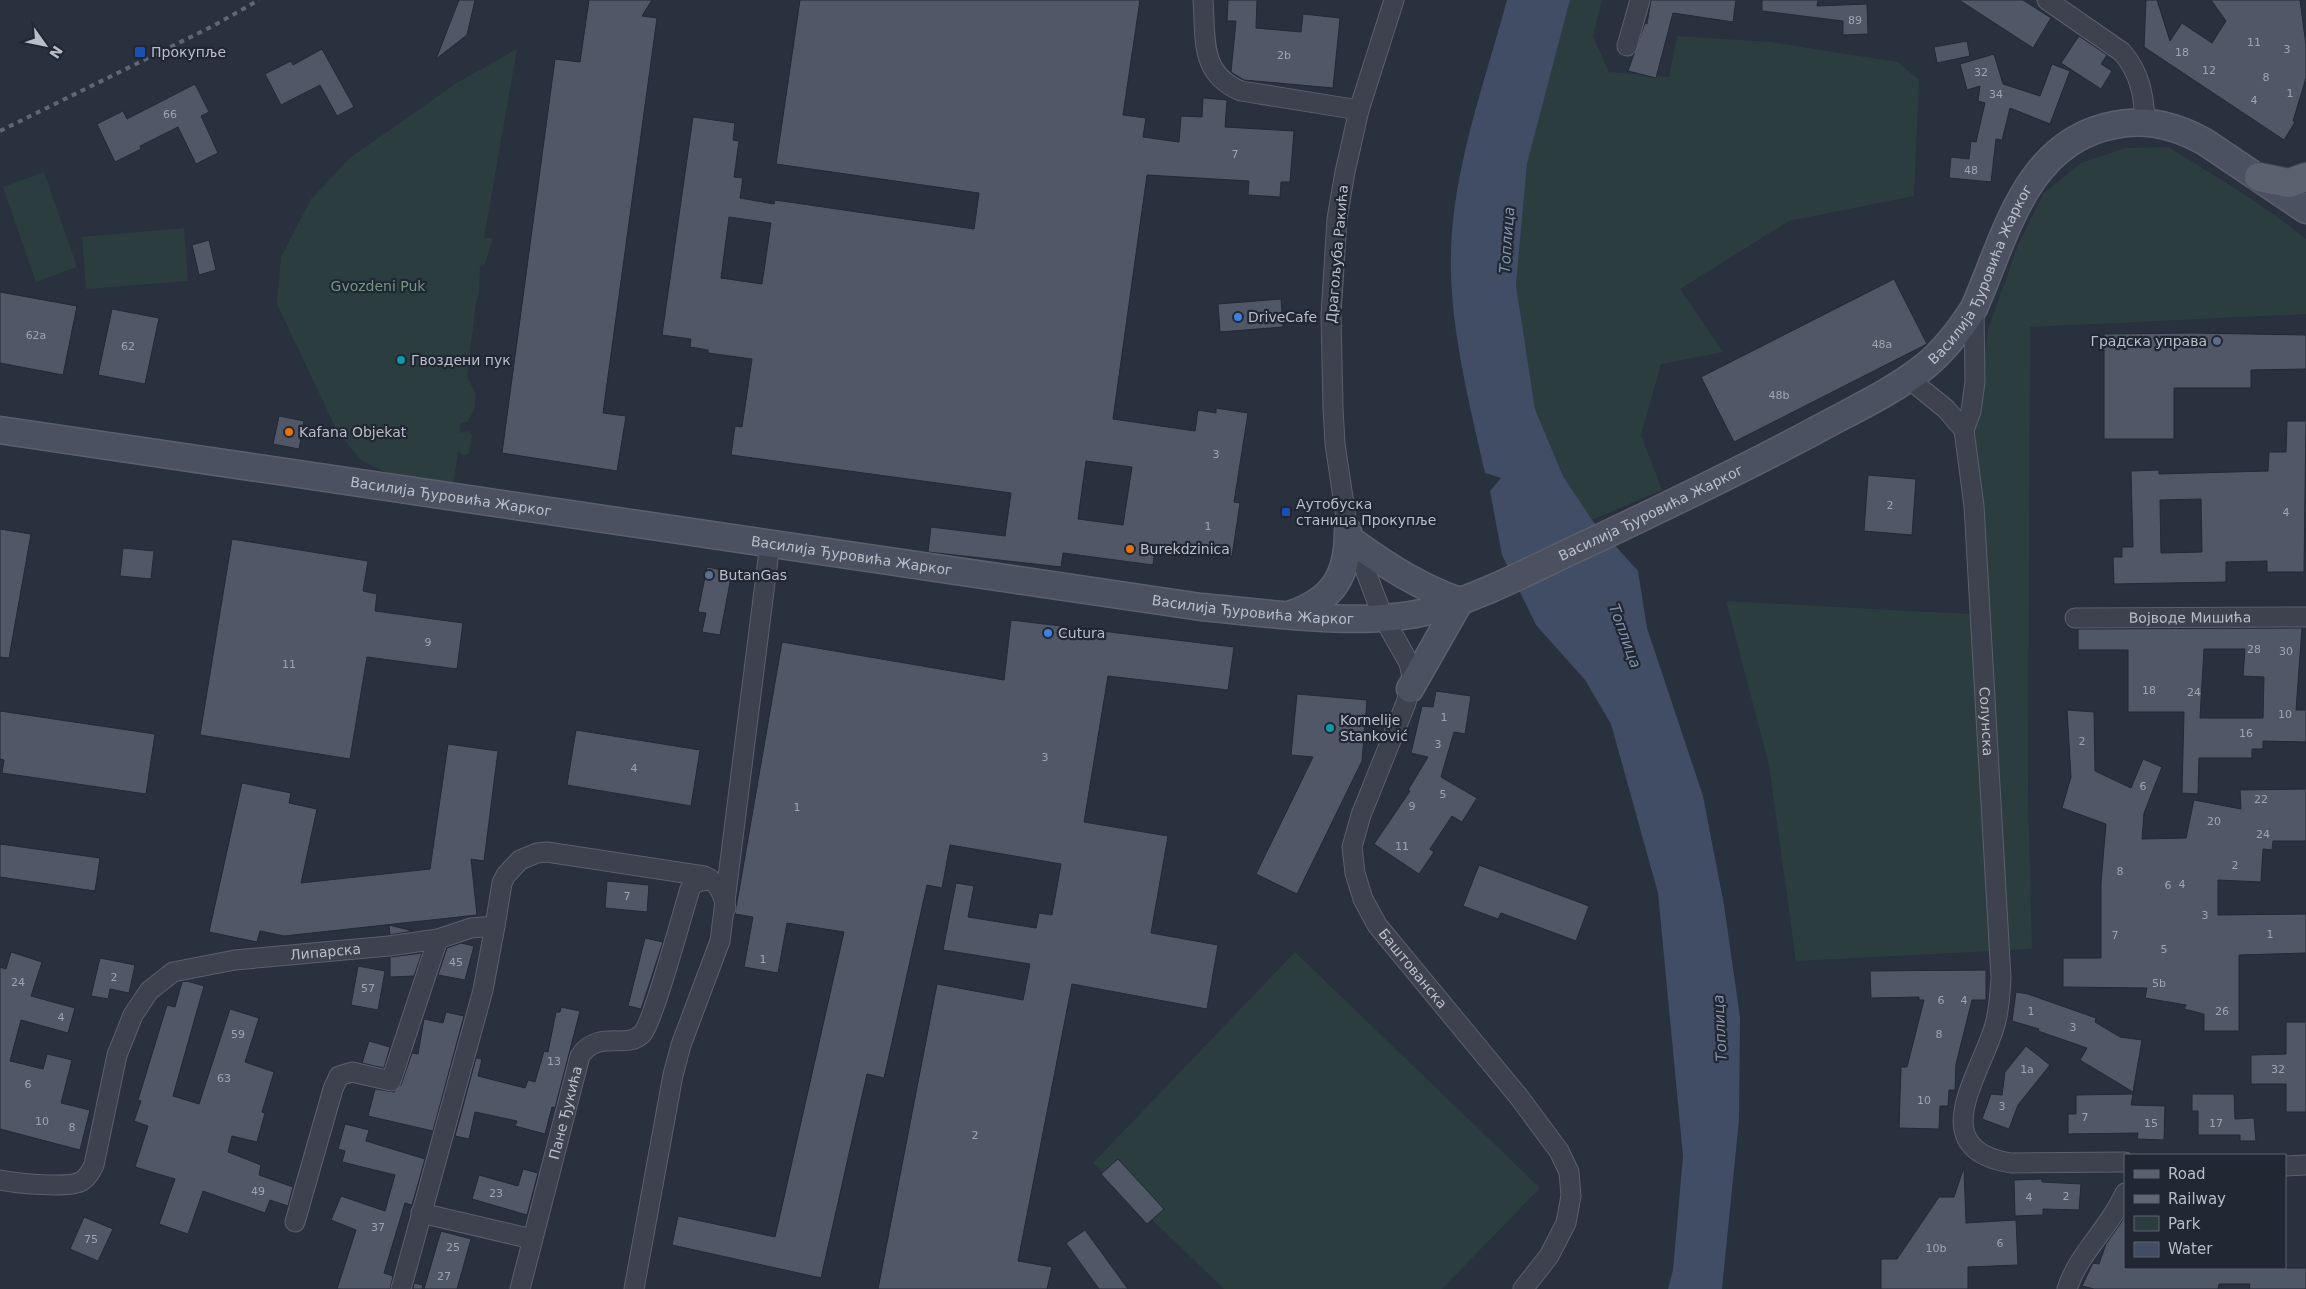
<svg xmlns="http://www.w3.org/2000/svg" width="2306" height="1289" viewBox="0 0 2306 1289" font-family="'DejaVu Sans',sans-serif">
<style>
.green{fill:#2c3d40}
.water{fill:#414c65}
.building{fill:#505766;stroke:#232935;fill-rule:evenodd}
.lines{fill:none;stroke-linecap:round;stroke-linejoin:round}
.street-casing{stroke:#5b606c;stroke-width:21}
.secondary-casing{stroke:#5b606c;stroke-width:29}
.primary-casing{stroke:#464b57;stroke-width:30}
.street{stroke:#3d424e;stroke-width:19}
.secondary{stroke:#4b5160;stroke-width:26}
.primary{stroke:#5b616e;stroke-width:28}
.rail{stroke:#5f6674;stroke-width:4;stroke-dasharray:5 5;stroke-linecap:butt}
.transit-dot{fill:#1a4fb4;stroke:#212733;stroke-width:2}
.shop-dot{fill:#3f7fe0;stroke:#212733;stroke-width:2}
.service-dot{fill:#5c6f8a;stroke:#212733;stroke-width:2}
.culture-dot{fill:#0f9aa8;stroke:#212733;stroke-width:2}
.food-dot{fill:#e8710a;stroke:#212733;stroke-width:2}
.labels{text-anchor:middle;stroke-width:4.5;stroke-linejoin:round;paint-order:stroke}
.number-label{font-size:11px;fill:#9fa4b0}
.poi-label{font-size:14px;fill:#b9bec9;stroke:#212733;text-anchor:start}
.street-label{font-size:14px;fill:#b9bec9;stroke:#212733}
.park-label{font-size:14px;fill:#73967f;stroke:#212733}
.water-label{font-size:15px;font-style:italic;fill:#8591ac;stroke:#212733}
</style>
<rect width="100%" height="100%" fill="#29303e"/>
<g class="green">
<polygon points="1570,0 1602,0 1593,36 1609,72 1669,77 1677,36 1770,42 1898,62 1919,80 1914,196 1789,221 1680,289 1723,352 1661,364 1641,435 1662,490 1592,520 1563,476 1535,409 1516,285 1527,164"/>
<polygon points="517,49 484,238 493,238 485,264 480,265 479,293 476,303 467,377 476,394 474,410 467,422 461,423 460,433 468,431 472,435 469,453 464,456 458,451 453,486 403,480 362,461 338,433 277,304 281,257 311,199 350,158 458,82"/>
<path d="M 2168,147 C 2215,176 2263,204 2306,239 L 2306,314 L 2030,327 L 2028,795 L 2032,949 L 1796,961 L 1769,765 L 1726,601 L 1985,615 L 1975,428 L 1988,329 L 2018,245 L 2043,194 L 2081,163 L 2125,148 Z"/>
<polygon points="44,172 77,267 36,282 3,187"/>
<polygon points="184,228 188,281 86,289 82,237"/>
<polygon points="1295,952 1540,1188 1442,1289 1224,1289 1093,1163"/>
</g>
<path class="water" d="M 1507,0 L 1570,0 L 1527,164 L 1516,285 L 1535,409 L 1563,476 L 1592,520 L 1638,571 L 1647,628 L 1703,796 L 1724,905 L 1740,1017 L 1739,1120 L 1722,1289 L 1668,1289 L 1673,1270 L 1683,1156 L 1658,893 L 1611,724 L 1585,680 L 1536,625 L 1502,555 L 1490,491 L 1501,478 L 1485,473 C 1469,401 1449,326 1451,252 C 1453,168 1485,81 1507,0 Z"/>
<g class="building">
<polygon points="459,0 475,0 467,35 436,59"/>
<polygon points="589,0 652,0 642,16 657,18 603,413 626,416 617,471 502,453 555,59 580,62"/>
<path d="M 800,0 L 1140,0 L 1123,115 L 1146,118 L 1143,137 L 1179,142 L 1181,116 L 1202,117 L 1203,98 L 1227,100 L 1225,127 L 1294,131 L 1290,182 L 1281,182 L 1280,197 L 1248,195 L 1249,181 L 1147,175 L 1113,419 L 1195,431 L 1198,410 L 1216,413 L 1216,408 L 1248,413 L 1234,502 L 1240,503 L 1232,556 L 1155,545 L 1153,565 L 1063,553 L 1061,567 L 928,552 L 931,527 L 1005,536 L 1011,493 L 731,455 L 735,426 L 742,427 L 752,359 L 708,353 L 708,350 L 690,347 L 691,339 L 662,335 L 693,117 L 735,123 L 733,140 L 739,141 L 734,177 L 743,178 L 740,198 L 774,204 L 775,200 L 974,229 L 979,193 L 776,164 ZM 729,217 L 771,223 L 762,284 L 721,278 ZM 1086,461 L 1132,467 L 1123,525 L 1078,519 Z"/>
<polygon points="1228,0 1257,0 1256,28 1301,32 1303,14 1340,18 1333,88 1244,80 1234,74 1231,72 1236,21 1227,21"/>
<polygon points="1651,0 1736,0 1733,22 1673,13 1656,78 1628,71 1645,23 1647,24"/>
<polygon points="1762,0 1818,0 1817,6 1867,4 1868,34 1843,35 1843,21 1762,11"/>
<polygon points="1959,0 2023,0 2051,18 2033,48"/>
<polygon points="2146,0 2157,0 2170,41 2182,23 2212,43 2226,21 2211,0 2300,0 2306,45 2306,78 2293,121 2295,122 2284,140 2144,47"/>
<polygon points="2079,36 2107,55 2101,64 2112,71 2101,89 2061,63"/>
<polygon points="1967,41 1970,56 1937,63 1934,47"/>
<polygon points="322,49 354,107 337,116 320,85 281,105 265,74 291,61 293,65"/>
<polygon points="1994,54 2003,84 2040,96 2052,64 2070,71 2050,124 2010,108 2002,140 1996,139 1991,182 1949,178 1951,157 1969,159 1971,141 1976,142 1985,103 1978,101 1980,86 1967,90 1960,64"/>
<polygon points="195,84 209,112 201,116 218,153 196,164 178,127 140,146 141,149 115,162 97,124 123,111 127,119"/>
<polygon points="209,240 216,270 199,275 192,245"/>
<polygon points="1894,279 1927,344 1734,442 1701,377"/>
<polygon points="0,292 77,306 63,375 0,363"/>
<polygon points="1281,299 1283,327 1220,332 1218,304"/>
<polygon points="112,309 159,318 145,384 98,375"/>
<polygon points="2191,333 2306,335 2306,369 2251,370 2251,388 2174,388 2174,439 2104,439 2104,334"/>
<polygon points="279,416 304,421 299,449 273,444"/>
<path d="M 2287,421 L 2306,421 L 2304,572 L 2267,572 L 2267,561 L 2226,562 L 2226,582 L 2114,584 L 2113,557 L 2122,557 L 2122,547 L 2133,547 L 2131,471 L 2159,470 L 2159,474 L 2268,471 L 2269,452 L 2286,452 ZM 2201,499 L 2202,552 L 2161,553 L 2160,500 Z"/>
<polygon points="1868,475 1916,479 1912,535 1864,531"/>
<polygon points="0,529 31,534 9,658 0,657"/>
<polygon points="232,539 368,561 363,591 377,594 375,611 463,623 457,669 367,657 350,759 200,735"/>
<polygon points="123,548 154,551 151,579 120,576"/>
<polygon points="707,567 732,572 720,635 702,632 706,613 698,612"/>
<polygon points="1011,620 1234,647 1228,690 1108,676 1084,822 1168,836 1151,933 1218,945 1207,1009 1072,984 1018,1261 1052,1267 1047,1289 878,1289 937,984 1023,1000 1030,964 943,950 956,883 974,886 968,917 1036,928 1039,913 1052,915 1061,864 950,845 942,888 927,885 884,1078 867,1074 821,1278 672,1245 678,1216 775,1237 844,932 787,923 778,973 744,967 753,917 735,914 782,642 1004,680"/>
<path d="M 2302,628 L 2296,710 L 2306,710 L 2306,742 L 2263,741 L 2263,749 L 2252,749 L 2252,758 L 2199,758 L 2198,794 L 2182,793 L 2184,712 L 2128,712 L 2128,650 L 2078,650 L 2078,629 ZM 2204,649 L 2245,649 L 2243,676 L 2264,677 L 2263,718 L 2200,718 Z"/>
<polygon points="1436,691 1471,696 1465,734 1454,732 1441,777 1477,798 1462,822 1452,816 1430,849 1434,852 1419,874 1374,844 1410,791 1408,790 1428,757 1411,753 1422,706 1433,707"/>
<polygon points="1297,694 1367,700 1362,761 1297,894 1256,874 1313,757 1291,755"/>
<polygon points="2067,710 2094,712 2095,771 2131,788 2143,759 2162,767 2144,813 2142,839 2186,838 2194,800 2241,809 2240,790 2306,789 2306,841 2273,841 2272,850 2263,849 2261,882 2218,880 2218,915 2306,914 2306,953 2239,955 2239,1031 2204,1031 2204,1014 2184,1009 2186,1005 2145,998 2147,988 2063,987 2063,958 2101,958 2101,883 2106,824 2062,808 2071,777"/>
<polygon points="0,711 155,734 146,794 2,773 4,760 0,759"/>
<polygon points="576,730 700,750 691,806 567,785"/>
<polygon points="448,744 498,751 484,861 471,859 477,915 284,936 260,931 257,942 209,932 242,783 291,793 289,803 317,809 301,883 430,869"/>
<polygon points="0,844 100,858 95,891 0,877"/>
<polygon points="1479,865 1589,906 1576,941 1501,913 1498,919 1463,906"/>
<polygon points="607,881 649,885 647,912 605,908"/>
<polygon points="389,925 413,931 390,935"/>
<polygon points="645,938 663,942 641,1009 628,1006"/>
<polygon points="461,943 474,946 465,980 438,975 447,948"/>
<polygon points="11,952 42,962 31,996 75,1008 68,1033 21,1020 10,1061 43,1069 47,1054 72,1060 61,1103 90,1110 80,1150 0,1129 0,967 6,969"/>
<polygon points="422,953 414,976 390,977 390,957"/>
<polygon points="100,958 135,965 129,993 110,989 108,999 91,996"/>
<polygon points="358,966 385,971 378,1010 351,1005"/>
<polygon points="1986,970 1986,1000 1972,1000 1956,1064 1955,1090 1949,1090 1948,1106 1940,1106 1939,1129 1899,1128 1901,1067 1907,1067 1924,1000 1919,1000 1919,997 1871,998 1870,971"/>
<polygon points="187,981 204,986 173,1096 199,1104 230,1009 259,1018 245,1062 274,1072 262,1112 265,1113 257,1142 232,1136 228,1152 261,1165 259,1175 293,1187 288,1206 270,1200 265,1213 203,1191 188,1234 159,1224 175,1179 135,1167 148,1126 134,1121 141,1101 138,1100 167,1005 175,1007 182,982"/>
<polygon points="2016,992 2028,994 2096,1018 2095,1022 2120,1037 2142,1040 2133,1092 2080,1060 2087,1048 2038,1031 2039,1029 2012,1021"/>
<polygon points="561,1007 580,1011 555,1108 552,1107 545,1134 515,1126 517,1121 475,1112 469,1139 455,1136 476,1058 482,1059 478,1076 525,1088 528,1080 535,1082 544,1051 548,1052 556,1012 560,1012"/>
<polygon points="446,1012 464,1016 433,1131 368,1116 375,1089 394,1092 401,1085 412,1053 418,1054 424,1019 443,1023"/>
<polygon points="2286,1022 2306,1022 2306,1112 2286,1112 2286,1084 2251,1084 2251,1055 2286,1054"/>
<polygon points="369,1041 390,1047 384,1068 362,1063"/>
<polygon points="2026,1046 2050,1065 2018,1105 2009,1129 1982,1119 1991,1094 2002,1095 2005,1072"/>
<polygon points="2133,1094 2131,1105 2165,1106 2164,1140 2137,1139 2138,1133 2068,1134 2068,1114 2076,1114 2076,1095"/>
<polygon points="2192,1094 2234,1094 2235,1119 2254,1118 2256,1141 2240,1141 2240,1135 2198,1135 2198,1111 2192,1111"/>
<polygon points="345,1124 369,1130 366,1141 425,1159 412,1205 405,1203 384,1273 393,1276 390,1289 337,1289 356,1230 331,1220 341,1196 385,1211 395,1175 342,1162 345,1151 338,1149"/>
<polygon points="1118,1159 1164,1209 1147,1224 1101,1174"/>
<polygon points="1964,1167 1966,1223 2016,1220 2018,1265 1968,1267 1968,1289 1881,1289 1881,1259 1897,1259 1939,1197 1954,1197"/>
<polygon points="523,1169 538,1173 527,1215 472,1199 479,1175 518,1186"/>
<polygon points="2042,1179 2042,1182 2081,1184 2079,1210 2043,1209 2043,1215 2015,1216 2014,1180"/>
<polygon points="84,1217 113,1229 98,1261 70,1249"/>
<polygon points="2125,1217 2125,1268 2306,1268 2306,1289 2249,1289 2250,1284 2219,1284 2218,1289 2094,1289 2082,1286 2093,1263 2099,1264 2106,1244"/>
<polygon points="1085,1230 1128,1289 1099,1289 1066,1243"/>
<polygon points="441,1231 471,1239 457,1289 424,1289"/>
<polygon points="414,1283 423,1285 422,1289 413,1289"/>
</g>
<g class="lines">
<defs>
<g id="street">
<path d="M 1203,0 C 1206,38 1199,74 1241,91 L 1359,110"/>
<path id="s1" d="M 1394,0 L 1359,110 L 1345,172 L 1337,219 L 1331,315 L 1333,407 L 1335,444 L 1348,531 L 1355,543 L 1383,617 L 1409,663 L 1412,677 L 1406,703 L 1361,815 L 1352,847 L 1355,873 L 1363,899 L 1377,925 L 1519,1097 L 1559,1151 L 1569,1172 L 1571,1196 L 1566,1223 L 1549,1256 L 1523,1289"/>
<path d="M 2047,0 L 2122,52 C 2140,73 2144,95 2145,122"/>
<polyline points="1627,46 1640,0"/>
<path id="s2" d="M 1974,308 L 1975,382 L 1971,411 L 1964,430 L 1974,506 L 2001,978 C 2000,995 1999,1012 1994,1028 C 1978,1079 1925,1149 2011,1163 L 2125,1162"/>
<polyline points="1908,378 1946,409 1964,430"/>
<path id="s3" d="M 2075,618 L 2306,617"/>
<polyline points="2285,1166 2306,1165"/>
<path id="s4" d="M 0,1180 C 16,1183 69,1189 82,1181 C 88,1177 91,1171 94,1165 L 117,1055 L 133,1015 L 149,991 L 173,972 L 235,960 L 389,946 L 438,939 L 471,928 L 495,926 L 502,883 L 506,875 L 520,860 L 537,853 L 547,852 L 704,876 C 718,882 723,893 726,908"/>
<polyline points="421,1213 532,1239"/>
<polyline points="295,1222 333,1089 339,1076 352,1072 391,1081 438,939"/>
<polyline points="401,1289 483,990 495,926"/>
<path id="s5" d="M 520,1289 L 580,1056 C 598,1029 626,1050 642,1034 C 653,1023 683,911 690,889 L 694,883 L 710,879"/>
<polyline points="634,1289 673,1075 681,1045 720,941 770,543"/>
<path d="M 2067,1289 C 2079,1252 2110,1228 2125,1193"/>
</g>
<g id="secondary">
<path id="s6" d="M 0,430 L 1201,607 C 1267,613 1365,628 1429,611 C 1486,596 1541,564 1595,540 C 1671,504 1746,468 1820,428 C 1855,409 1892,392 1924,367 C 1944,351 1960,330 1974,308 C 2006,236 2025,142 2114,125 C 2146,118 2177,126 2205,142 L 2306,210"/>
<path d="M 1355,543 C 1387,566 1421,588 1460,601 L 1410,689"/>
<path d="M 1292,614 C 1334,599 1348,575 1348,531"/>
</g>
<polyline id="primary" points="2259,177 2289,183 2306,177"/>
</defs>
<use href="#street" class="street-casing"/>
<use href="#secondary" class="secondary-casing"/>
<use href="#primary" class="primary-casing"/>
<use href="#street" class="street"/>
<use href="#secondary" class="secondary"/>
<use href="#primary" class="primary"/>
<polyline class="rail" points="0,131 213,26 259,0"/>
</g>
<g class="transit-dot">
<rect x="134" y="46" width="12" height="12" rx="2.5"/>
<rect x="1281" y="507" width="10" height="10" rx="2.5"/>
</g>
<g class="shop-dot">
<circle cx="1238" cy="317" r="5"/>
<circle cx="1048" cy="633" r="5"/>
</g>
<g class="service-dot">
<circle cx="2217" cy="341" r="5"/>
<circle cx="709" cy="575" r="5"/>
</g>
<g class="culture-dot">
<circle cx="401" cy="360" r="5"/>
<circle cx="1330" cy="728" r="5"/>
</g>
<g class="food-dot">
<circle cx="289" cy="432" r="5"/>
<circle cx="1130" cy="549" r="5"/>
</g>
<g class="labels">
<g class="number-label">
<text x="1855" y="24">89</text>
<text x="2254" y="46">11</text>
<text x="2287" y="53">3</text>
<text x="2182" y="56">18</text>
<text x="1284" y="59">2b</text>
<text x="2209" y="74">12</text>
<text x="1981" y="76">32</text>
<text x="2266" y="81">8</text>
<text x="2290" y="97">1</text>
<text x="1996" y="98">34</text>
<text x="2254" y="104">4</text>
<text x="170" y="118">66</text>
<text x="1235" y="158">7</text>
<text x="1971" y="174">48</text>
<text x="36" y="339">62a</text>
<text x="1882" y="348">48a</text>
<text x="128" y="350">62</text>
<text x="1779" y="399">48b</text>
<text x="1216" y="458">3</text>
<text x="1890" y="509">2</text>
<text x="2286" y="516">4</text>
<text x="1208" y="530">1</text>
<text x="428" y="646">9</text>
<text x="2254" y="653">28</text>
<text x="2286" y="655">30</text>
<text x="289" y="668">11</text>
<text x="2149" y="694">18</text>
<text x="2194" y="696">24</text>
<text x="2285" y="718">10</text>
<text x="1444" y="721">1</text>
<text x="2246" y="737">16</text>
<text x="2082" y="745">2</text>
<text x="1438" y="748">3</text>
<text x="1045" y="761">3</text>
<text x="634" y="772">4</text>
<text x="2143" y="790">6</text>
<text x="1443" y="798">5</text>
<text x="2261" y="803">22</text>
<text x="1412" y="810">9</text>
<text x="797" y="811">1</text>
<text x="2214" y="825">20</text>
<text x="2263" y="838">24</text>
<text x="1402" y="850">11</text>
<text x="2235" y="869">2</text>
<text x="2120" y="875">8</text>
<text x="2182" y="888">4</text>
<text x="2168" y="889">6</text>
<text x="627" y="900">7</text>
<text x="2205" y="919">3</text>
<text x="2270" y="938">1</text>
<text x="2115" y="939">7</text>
<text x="2164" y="953">5</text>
<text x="763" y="963">1</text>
<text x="456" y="966">45</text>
<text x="114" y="981">2</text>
<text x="18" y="986">24</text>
<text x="2159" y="987">5b</text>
<text x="368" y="992">57</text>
<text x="1941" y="1004">6</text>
<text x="1964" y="1004">4</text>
<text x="2031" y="1015">1</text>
<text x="2222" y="1015">26</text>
<text x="61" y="1021">4</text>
<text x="2073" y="1031">3</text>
<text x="238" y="1038">59</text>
<text x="1939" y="1038">8</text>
<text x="554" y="1065">13</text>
<text x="2027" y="1073">1a</text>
<text x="2278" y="1073">32</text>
<text x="224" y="1082">63</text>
<text x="28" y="1088">6</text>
<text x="1924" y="1104">10</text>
<text x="2002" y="1110">3</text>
<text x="2085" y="1121">7</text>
<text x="42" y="1125">10</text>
<text x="2151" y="1127">15</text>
<text x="2216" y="1127">17</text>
<text x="72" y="1131">8</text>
<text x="975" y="1139">2</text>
<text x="258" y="1195">49</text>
<text x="496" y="1197">23</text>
<text x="2066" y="1200">2</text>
<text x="2029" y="1201">4</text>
<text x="378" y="1231">37</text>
<text x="91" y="1243">75</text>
<text x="2000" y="1247">6</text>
<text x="453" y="1251">25</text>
<text x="1936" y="1252">10b</text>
<text x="444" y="1280">27</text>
</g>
<g class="poi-label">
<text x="151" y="57">Прокупље</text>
<text x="1248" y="322">DriveCafe</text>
<text x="2207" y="346" text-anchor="end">Градска управа</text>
<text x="411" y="365">Гвоздени пук</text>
<text x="299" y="437">Kafana Objekat</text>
<text x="1296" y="509">Аутобуска<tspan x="1296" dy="16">станица Прокупље</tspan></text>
<text x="1140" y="554">Burekdzinica</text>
<text x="719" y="580">ButanGas</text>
<text x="1058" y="638">Cutura</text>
<text x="1340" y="725">Kornelije<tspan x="1340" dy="16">Stanković</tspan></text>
</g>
<g class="street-label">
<text transform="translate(1337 254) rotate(-85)" y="5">Драгољуба Ракића</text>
<text dy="5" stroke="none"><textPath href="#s6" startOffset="2106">Василија Ђуровића Жарког</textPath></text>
<text dy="5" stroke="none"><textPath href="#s6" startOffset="456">Василија Ђуровића Жарког</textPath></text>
<text dy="5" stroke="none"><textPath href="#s6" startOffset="1686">Василија Ђуровића Жарког</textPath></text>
<text dy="5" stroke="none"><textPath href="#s6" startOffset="861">Василија Ђуровића Жарког</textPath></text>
<text dy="5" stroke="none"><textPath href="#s6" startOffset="1266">Василија Ђуровића Жарког</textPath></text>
<text dy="5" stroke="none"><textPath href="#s3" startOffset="115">Војводе Мишића</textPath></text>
<text dy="5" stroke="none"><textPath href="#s2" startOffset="416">Солунска</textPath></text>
<text dy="5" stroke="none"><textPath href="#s4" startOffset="472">Липарска</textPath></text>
<text dy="5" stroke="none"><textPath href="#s1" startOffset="1020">Баштованска</textPath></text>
<text dy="5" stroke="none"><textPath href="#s5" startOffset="182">Пане Ђукића</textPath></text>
</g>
<g class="park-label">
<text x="378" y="291">Gvozdeni Puk</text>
</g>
<g class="water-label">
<text transform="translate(1507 240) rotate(-86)" y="5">Топлица</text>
<text transform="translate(1625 636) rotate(70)" y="5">Топлица</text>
<text transform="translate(1720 1028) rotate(-93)" y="5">Топлица</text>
</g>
</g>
<rect x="2124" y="1154" width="162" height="115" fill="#212733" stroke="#5e636f"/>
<rect x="2134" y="1170" width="25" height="8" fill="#5b616e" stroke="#5e636f"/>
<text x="2168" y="1179" font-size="15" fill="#b9bec9">Road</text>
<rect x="2134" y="1195" width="25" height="8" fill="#5f6674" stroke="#5e636f"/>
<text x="2168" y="1204" font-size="15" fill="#b9bec9">Railway</text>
<rect x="2134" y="1216" width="25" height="15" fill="#2c3d40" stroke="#5e636f"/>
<text x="2168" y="1229" font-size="15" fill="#b9bec9">Park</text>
<rect x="2134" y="1242" width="25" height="15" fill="#414c65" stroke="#5e636f"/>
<text x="2168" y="1254" font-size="15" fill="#b9bec9">Water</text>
<g transform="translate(45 45) rotate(123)" stroke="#212733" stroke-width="4" paint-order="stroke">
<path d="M0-4L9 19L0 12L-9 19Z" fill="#b9bec9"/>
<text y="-8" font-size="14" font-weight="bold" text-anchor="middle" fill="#b9bec9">N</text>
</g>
</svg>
